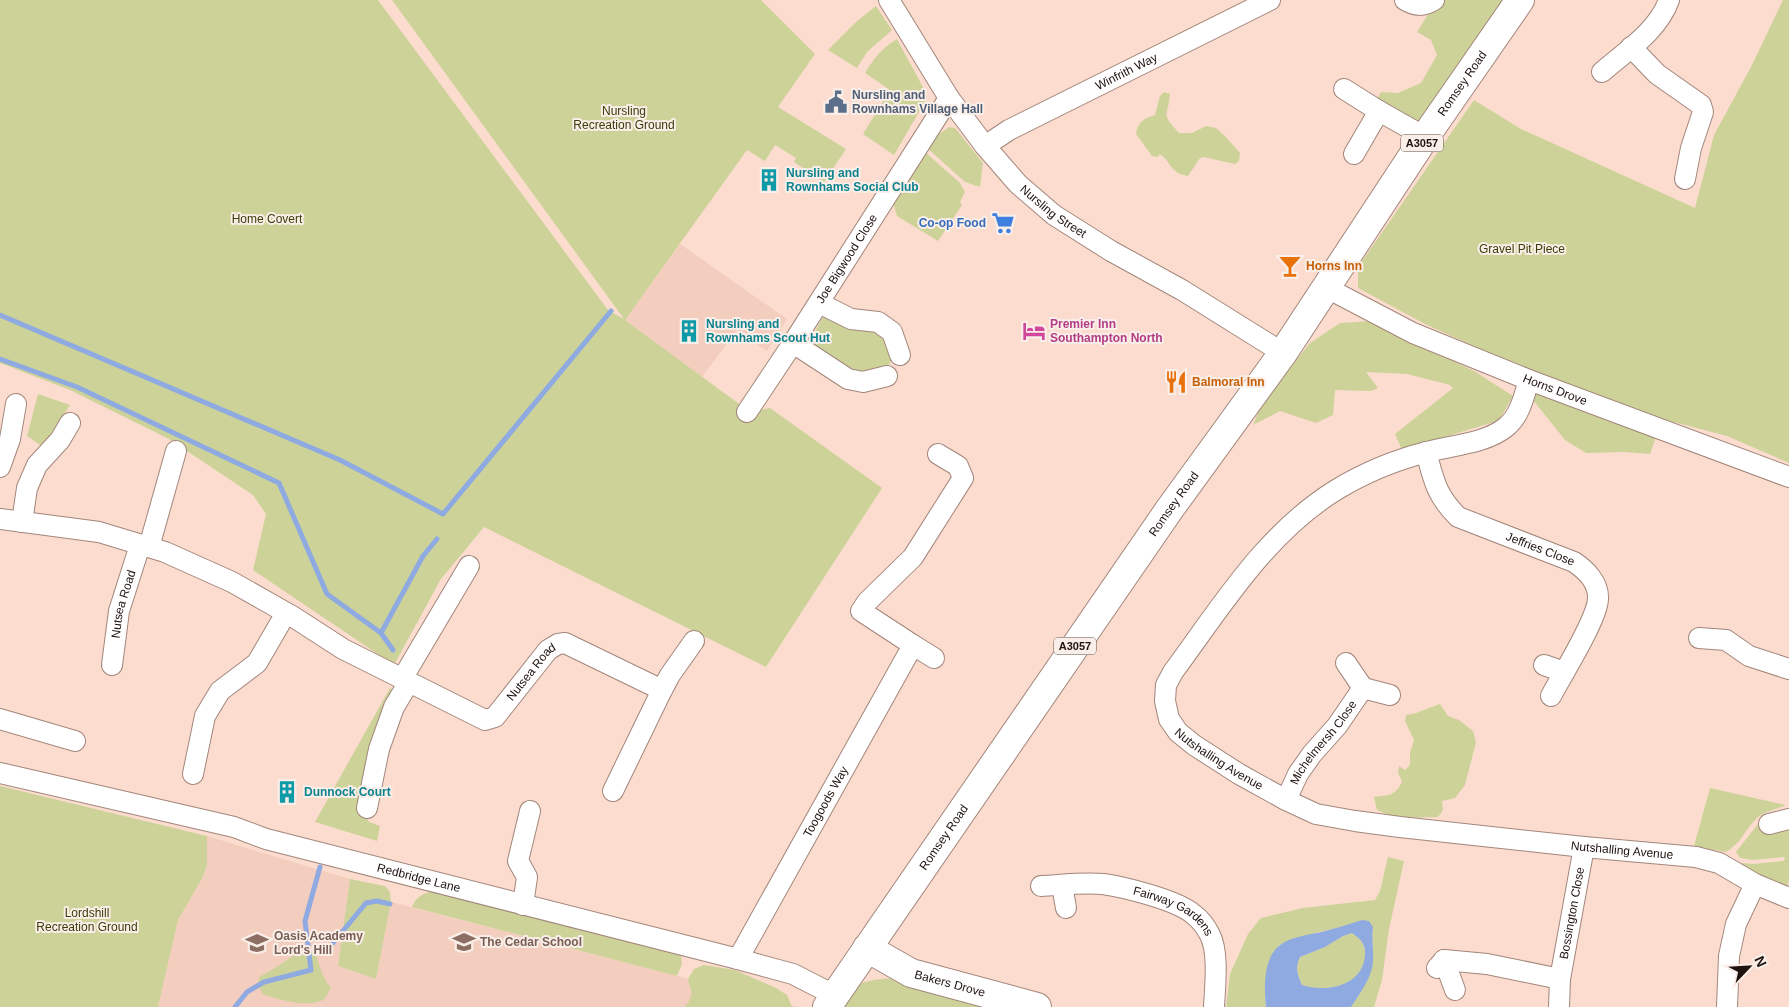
<svg xmlns="http://www.w3.org/2000/svg" width="1789" height="1007" viewBox="0 0 1789 1007" font-family="Helvetica,sans-serif">
<style>
.built{fill:#f3cdbd}
.green{fill:#cdd398}
.water{fill:#8eaae1;fill-rule:evenodd}
.lines{fill:none;stroke-linecap:round;stroke-linejoin:round}
.stream{stroke:#8eaae1;stroke-width:5}
.street-casing{stroke:#a3867b;stroke-width:22}
.secondary-casing{stroke:#a3867b;stroke-width:30}
.primary-casing{stroke:#a3867b;stroke-width:30}
.street{stroke:#fff;stroke-width:20}
.secondary{stroke:#fff;stroke-width:28}
.primary{stroke:#fff;stroke-width:28}
.labels{text-anchor:middle;stroke-width:4;stroke-linejoin:round;paint-order:stroke}
.shield{fill:#faeee8;stroke:#605550;stroke-width:1}
.shield-label{font-size:11px;font-weight:bold;fill:#1e130f}
.street-label{font-size:12px;fill:#1e130f;stroke:#faeee8}
.service-label{font-size:12px;font-weight:bold;fill:#4e5e75;stroke:#faeee8;text-anchor:start}
.park-label{font-size:12px;fill:#3b3d0a;stroke:#faeee8}
.culture-label{font-size:12px;font-weight:bold;fill:#0d838f;stroke:#faeee8;text-anchor:start}
.shop-label{font-size:12px;font-weight:bold;fill:#366cbe;stroke:#faeee8;text-anchor:end}
.food-label{font-size:12px;font-weight:bold;fill:#c56008;stroke:#faeee8;text-anchor:start}
.hotel-label{font-size:12px;font-weight:bold;fill:#b23c85;stroke:#faeee8;text-anchor:start}
.education-label{font-size:12px;font-weight:bold;fill:#785e54;stroke:#faeee8;text-anchor:start}
</style>
<rect width="100%" height="100%" fill="#fbdccf"/>
<g class="built">
<polygon points="680,244 787,319 767,351 737,330 702,377 625,320"/>
<polygon points="207,836 350,879 338,966 376,979 391,902 797,1007 158,1007 178,920 203,877 207,865"/>
</g>
<g class="green">
<polygon points="0,0 378,0 608,310 624,319 392,0 761,0 815,54 778,107 846,149 824,182 794,162 796,158 775,145 765,161 747,150 625,320 750,412 770,408 882,488 766,667 484,527 441,579 394,665 253,570 266,514 253,495 169,439 70,390 0,363"/>
<polygon points="1437,0 1514,0 1419,122 1377,99 1381,92 1398,93 1421,83 1437,55 1431,40 1417,32"/>
<polygon points="1783,0 1789,0 1789,463 1727,436 1662,419 1650,454 1625,452 1586,453 1565,440 1533,400 1534,373 1427,325 1358,288 1358,267 1474,100 1521,129 1695,208 1714,135 1752,65"/>
<polygon points="876,6 892,30 867,52 857,68 828,50 856,22"/>
<path d="M 897,39 L 925,91 L 927,98 L 894,155 L 863,134 L 890,90 L 865,73 C 874,58 882,48 897,39 Z"/>
<path d="M 1164,92 L 1170,94 C 1168,118 1160,112 1179,133 L 1192,133 L 1206,126 L 1216,128 L 1225,136 L 1240,153 L 1239,161 L 1235,164 L 1203,157 L 1200,158 L 1188,176 C 1170,173 1172,163 1160,154 L 1157,157 L 1152,156 L 1136,134 C 1138,121 1144,119 1155,115 L 1160,96 Z"/>
<polygon points="949,127 955,128 983,163 980,187 965,182 927,148 934,138"/>
<polygon points="925,152 960,183 965,192 960,202 962,205 938,241 897,216 893,202"/>
<path d="M 824,315 L 885,332 L 895,354 L 887,368 C 880,369 871,373 864,373 C 853,374 820,349 809,342 Z"/>
<polygon points="1371,321 1474,371 1513,396 1500,419 1494,422 1402,450 1395,434 1453,388 1450,385 1407,374 1366,372 1378,388 1371,391 1335,390 1333,415 1316,423 1280,411 1253,425 1263,401 1310,343 1340,323"/>
<polygon points="38,394 70,405 43,447 27,436"/>
<polygon points="390,688 393,690 361,808 369,822 380,826 377,841 315,822"/>
<path d="M 1440,704 L 1448,716 L 1459,720 L 1473,731 L 1476,742 L 1465,785 L 1455,798 L 1442,801 L 1443,810 L 1438,817 L 1396,818 L 1377,810 L 1374,797 C 1389,795 1396,796 1402,781 L 1398,773 L 1399,766 L 1405,770 L 1410,765 L 1410,753 L 1414,740 L 1405,721 L 1406,715 L 1416,713 Z"/>
<polygon points="0,786 207,836 207,865 203,877 178,920 158,1007 0,1007"/>
<path d="M 1710,788 L 1786,805 C 1777,809 1763,812 1756,819 C 1744,831 1743,841 1726,852 L 1694,846 Z"/>
<polygon points="1762,819 1768,830 1789,829 1789,880 1786,889 1740,866 1742,863 1754,864 1783,861 1785,859 1784,857 1753,860 1740,858 1736,852"/>
<path d="M 1388,857 L 1404,861 L 1389,929 L 1382,980 L 1374,1007 L 1350,1007 C 1358,999 1370,977 1372,966 C 1374,953 1371,940 1373,927 L 1362,920 C 1335,930 1305,933 1279,945 L 1265,998 L 1266,1007 L 1226,1007 L 1230,974 L 1248,934 L 1261,918 L 1303,908 L 1375,900 L 1380,891 Z"/>
<polygon points="350,879 385,886 390,892 391,902 376,979 338,966"/>
<path d="M 443,889 L 599,929 L 681,956 L 682,964 L 677,976 L 412,907 C 419,892 427,893 443,889 Z"/>
<path d="M 1352,933 C 1363,941 1366,946 1365,960 C 1360,988 1324,992 1302,985 C 1297,974 1295,968 1300,957 L 1325,947 L 1343,936 Z"/>
<path d="M 304,949 L 315,953 C 320,965 322,978 331,988 C 328,993 326,998 321,1001 C 304,1007 279,1000 263,994 L 258,985 L 259,977 C 275,969 289,958 304,949 Z"/>
<path d="M 704,965 L 735,970 L 776,988 L 787,995 L 792,1007 L 685,1007 C 694,995 692,993 688,979 L 694,969 Z"/>
<path d="M 893,978 L 1001,1007 L 836,1007 C 852,982 866,980 893,978 Z"/>
</g>
<path class="water" d="M 1362,920 L 1369,921 L 1373,927 C 1371,940 1375,954 1372,968 C 1369,981 1359,995 1351,1007 L 1266,1007 C 1264,988 1263,958 1280,945 C 1292,936 1310,935 1325,931 C 1337,928 1349,924 1362,920 ZM 1352,933 C 1361,940 1366,944 1365,956 C 1362,986 1327,993 1302,985 C 1297,974 1295,968 1300,957 L 1325,947 L 1343,936 Z"/>
<g class="lines">
<g class="stream">
<polyline points="0,315 340,460 443,514 611,311"/>
<polyline points="0,359 77,387 279,483 327,594 381,633 423,556 437,539"/>
<polyline points="381,633 393,650"/>
<polyline points="333,943 366,903 377,901 390,904"/>
<polyline points="235,1007 247,992 264,982 311,970 305,921 320,867"/>
</g>
<defs>
<g id="street">
<path id="s1" d="M 889,0 L 949,98 L 985,146 L 1018,184 L 1054,215 L 1111,251 L 1182,290 L 1283,353"/>
<path d="M 1405,0 C 1415,6 1423,7 1434,0"/>
<polyline points="1631,47 1657,74 1701,105 1703,112 1691,148 1685,179"/>
<path d="M 1602,72 C 1626,51 1658,31 1669,0"/>
<polyline points="1344,89 1379,111"/>
<path id="s2" d="M 985,146 L 1009,130 L 1270,0"/>
<polyline points="1354,154 1379,111 1425,137"/>
<path id="s3" d="M 1327,288 L 1413,333 L 1529,380 L 1789,477"/>
<polyline points="819,303 851,319 878,322 892,332 900,355"/>
<path id="s4" d="M 793,343 L 949,98"/>
<path id="s5" d="M 1529,380 C 1524,396 1520,416 1506,427 C 1485,444 1452,445 1427,452 C 1395,460 1364,473 1336,490 C 1265,534 1221,607 1173,672 L 1166,685 L 1165,701 L 1169,719 L 1178,732 L 1194,745 L 1239,774 L 1286,800 L 1316,814 L 1355,821 L 1400,827 L 1584,847 L 1696,857 L 1719,863 L 1755,884 L 1789,898"/>
<polyline points="747,412 793,343 848,379 863,382 887,376"/>
<path id="s6" d="M 1426,452 C 1434,481 1436,495 1458,517 L 1574,562 C 1586,570 1599,583 1598,599 C 1597,620 1562,675 1551,696"/>
<polyline points="0,467 10,439 16,404"/>
<path id="s7" d="M 0,519 L 99,532 L 165,552 L 232,582 L 292,616 L 343,649 L 485,720 L 495,717 L 548,650 L 558,644 L 565,643 L 662,690 L 613,791"/>
<polyline points="22,522 27,488 37,465 60,440 70,423"/>
<polyline points="149,547 176,451"/>
<polyline points="1699,638 1726,640 1749,656 1789,669"/>
<polyline points="913,645 934,658"/>
<polyline points="1346,663 1363,688"/>
<path id="s8" d="M 112,665 L 119,611 L 140,545"/>
<polyline points="1544,665 1564,672"/>
<polyline points="402,679 469,566"/>
<polyline points="662,690 670,675 694,641"/>
<polyline points="0,719 75,741"/>
<path id="s9" d="M 0,773 L 234,827 L 266,839 L 738,959 L 793,974 L 834,995"/>
<polyline points="193,774 205,716 220,691 257,663 286,613"/>
<path id="s10" d="M 1286,800 L 1298,774 L 1312,754 L 1337,726 L 1363,688 L 1390,695"/>
<polyline points="367,808 379,749 394,707 409,682"/>
<polyline points="1769,824 1789,819"/>
<polyline points="1062,885 1066,908"/>
<path id="s11" d="M 1041,886 C 1061,885 1083,882 1103,884 C 1124,887 1177,900 1193,914 C 1200,919 1206,927 1210,935 C 1219,953 1215,986 1214,1007"/>
<polyline points="523,905 527,877 518,861 530,811"/>
<path id="s12" d="M 738,959 L 913,645 L 861,611 L 867,602 L 913,557 L 963,478 L 958,466 L 938,454"/>
<polyline points="1444,960 1455,990"/>
<polyline points="1437,968 1444,960 1487,964 1560,979"/>
<path id="s13" d="M 1559,1007 L 1560,979 L 1584,847"/>
<polyline points="1727,1007 1729,956 1736,924 1755,884"/>
</g>
<g id="secondary">
<path id="s14" d="M 867,948 L 911,973 L 1037,1007"/>
</g>
<g id="primary">
<path id="s15" d="M 827,1007 L 1169,510 L 1283,353 L 1425,137 L 1520,0"/>
</g>
</defs>
<use href="#street" class="street-casing"/>
<use href="#secondary" class="secondary-casing"/>
<use href="#primary" class="primary-casing"/>
<use href="#street" class="street"/>
<use href="#secondary" class="secondary"/>
<use href="#primary" class="primary"/>
</g>
<defs>
<symbol id="civic-bare" viewBox="-9 -9 18 18"><path d="M-.6-6.5H3V-4.5H.6V-3L4-1V1h2V6H-6V1h2V-1L-.6-3ZM-1.2 2.5V6h2.4V2.5Z" fill="#5c6f8a" stroke="#faeee8" stroke-width="2.5" paint-order="stroke"/></symbol>
<symbol id="building-bare" viewBox="-9 -9 18 18"><path d="M-4-6H4V6H1V3H-1V6H-4ZM-2.5-4.3h1.7v1.8h-1.7ZM.8-4.3h1.7v1.8H.8ZM-2.5-1h1.7V.8h-1.7ZM.8-1h1.7V.8H.8Z" fill="#0f9aa8" stroke="#faeee8" stroke-width="2.5" paint-order="stroke"/></symbol>
<symbol id="supermarket-bare" viewBox="-9 -9 18 18"><path d="M-6-5.5h2.5l.6 2H6L4.5 2H-2.5L-4.4-4H-6ZM-1.5 3.2a1.3 1.3 0 1 0 .1 0ZM3 3.2a1.3 1.3 0 1 0 .1 0Z" fill="#3f7fe0" stroke="#faeee8" stroke-width="2.5" paint-order="stroke"/></symbol>
<symbol id="bar-bare" viewBox="-9 -9 18 18"><path d="M-6-5H6L.8 .8V4.5H3.5V6h-7V4.5H-.8V.8Z" fill="#e8710a" stroke="#faeee8" stroke-width="2.5" paint-order="stroke"/></symbol>
<symbol id="hotel-bare" viewBox="-9 -9 18 18"><path d="M-6-4.5h1.5V1H6V5H4.5V3h-9V5H-6ZM-4 0a1.8 1.8 0 1 1 3.6 0ZM.5 0V-2.5h3Q6-2.5 6 0Z" fill="#d1479c" stroke="#faeee8" stroke-width="2.5" paint-order="stroke"/></symbol>
<symbol id="restaurant-bare" viewBox="-9 -9 18 18"><path d="M-5-6h1v4h1v-4h1v4h1v-4h1v5L-1.5 .5V6h-2V.5L-5-1ZM5-6V6H3V1.5H1.5Q1.5-4 5-6Z" fill="#e8710a" stroke="#faeee8" stroke-width="2.5" paint-order="stroke"/></symbol>
<symbol id="school-bare" viewBox="-9 -9 18 18"><path d="M0-5L7-2L0 1L-7-2ZM-4 1L0 2.5L4 1V4Q0 6-4 4Z" fill="#8d6e63" stroke="#faeee8" stroke-width="2.5" paint-order="stroke"/></symbol>
</defs>
<g fill-rule="evenodd">
<use href="#civic-bare" x="820" y="86" width="32" height="32"/>
<use href="#building-bare" x="753" y="164" width="32" height="32"/>
<use href="#supermarket-bare" x="987" y="207" width="32" height="32"/>
<use href="#bar-bare" x="1274" y="250" width="32" height="32"/>
<use href="#building-bare" x="673" y="315" width="32" height="32"/>
<use href="#hotel-bare" x="1018" y="315" width="32" height="32"/>
<use href="#restaurant-bare" x="1160" y="366" width="32" height="32"/>
<use href="#building-bare" x="271" y="776" width="32" height="32"/>
<use href="#school-bare" x="448" y="926" width="32" height="32"/>
<use href="#school-bare" x="241" y="927" width="32" height="32"/>
</g>
<g class="labels">
<g class="shield">
<rect x="1401" y="134.5" width="42" height="17" rx="4"/>
<rect x="1054" y="637.5" width="42" height="17" rx="4"/>
</g>
<g class="shield-label">
<text x="1422" y="147">A3057</text>
<text x="1075" y="650">A3057</text>
</g>
<g class="street-label">
<text dy="4" stroke="none"><textPath href="#s2" startOffset="160">Winfrith Way</textPath></text>
<text dy="4" stroke="none"><textPath href="#s15" startOffset="1121">Romsey Road</textPath></text>
<text dy="4" stroke="none"><textPath href="#s1" startOffset="270">Nursling Street</textPath></text>
<text dy="4" stroke="none"><textPath href="#s4" startOffset="100">Joe Bigwood Close</textPath></text>
<text dy="4" stroke="none"><textPath href="#s3" startOffset="250">Horns Drove</textPath></text>
<text dy="4" stroke="none"><textPath href="#s15" startOffset="611">Romsey Road</textPath></text>
<text dy="4" stroke="none"><textPath href="#s6" startOffset="162">Jeffries Close</textPath></text>
<text dy="4" stroke="none"><textPath href="#s8" startOffset="62">Nutsea Road</textPath></text>
<text dy="4" stroke="none"><textPath href="#s7" startOffset="599">Nutsea Road</textPath></text>
<text dy="4" stroke="none"><textPath href="#s10" startOffset="69">Michelmersh Close</textPath></text>
<text dy="4" stroke="none"><textPath href="#s5" startOffset="596">Nutshalling Avenue</textPath></text>
<text dy="4" stroke="none"><textPath href="#s12" startOffset="180">Toogoods Way</textPath></text>
<text dy="4" stroke="none"><textPath href="#s15" startOffset="206">Romsey Road</textPath></text>
<text dy="4" stroke="none"><textPath href="#s5" startOffset="1016">Nutshalling Avenue</textPath></text>
<text dy="4" stroke="none"><textPath href="#s9" startOffset="432">Redbridge Lane</textPath></text>
<text dy="4" stroke="none"><textPath href="#s13" startOffset="95">Bossington Close</textPath></text>
<text dy="4" stroke="none"><textPath href="#s11" startOffset="139">Fairway Gardens</textPath></text>
<text dy="4" stroke="none"><textPath href="#s14" startOffset="91">Bakers Drove</textPath></text>
</g>
<g class="service-label">
<text x="852" y="99">Nursling and<tspan x="852" dy="14">Rownhams Village Hall</tspan></text>
</g>
<g class="park-label">
<text x="624" y="115">Nursling<tspan x="624" dy="14">Recreation Ground</tspan></text>
<text x="267" y="223">Home Covert</text>
<text x="1522" y="253">Gravel Pit Piece</text>
<text x="87" y="917">Lordshill<tspan x="87" dy="14">Recreation Ground</tspan></text>
</g>
<g class="culture-label">
<text x="786" y="177">Nursling and<tspan x="786" dy="14">Rownhams Social Club</tspan></text>
<text x="706" y="328">Nursling and<tspan x="706" dy="14">Rownhams Scout Hut</tspan></text>
<text x="304" y="796">Dunnock Court</text>
</g>
<g class="shop-label">
<text x="986" y="227">Co-op Food</text>
</g>
<g class="food-label">
<text x="1306" y="270">Horns Inn</text>
<text x="1192" y="386">Balmoral Inn</text>
</g>
<g class="hotel-label">
<text x="1050" y="328">Premier Inn<tspan x="1050" dy="14">Southampton North</tspan></text>
</g>
<g class="education-label">
<text x="274" y="940">Oasis Academy<tspan x="274" dy="14">Lord's Hill</tspan></text>
<text x="480" y="946">The Cedar School</text>
</g>
</g>
<g transform="translate(1749 967) rotate(65)" stroke="#faeee8" stroke-width="4" paint-order="stroke">
<path d="M0-4L9 19L0 12L-9 19Z" fill="#1e130f"/>
<text y="-8" font-size="14" font-weight="bold" text-anchor="middle" fill="#1e130f">N</text>
</g>
</svg>
